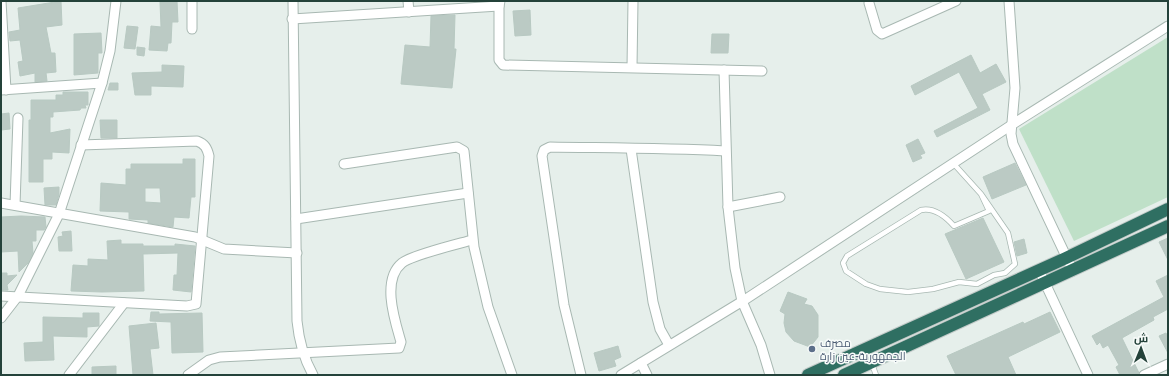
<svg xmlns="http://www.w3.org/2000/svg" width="1169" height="376" viewBox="0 0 1169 376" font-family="Signika,Cairo,sans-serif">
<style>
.green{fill:#bfe0c8}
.building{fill:#bbcac4;stroke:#b8c9c2;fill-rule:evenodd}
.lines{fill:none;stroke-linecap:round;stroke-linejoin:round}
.lane-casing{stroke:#a8b8b2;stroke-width:6}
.street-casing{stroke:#a8b8b2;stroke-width:11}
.highway-casing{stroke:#c2cac8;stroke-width:14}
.lane{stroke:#fff;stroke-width:4.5}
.street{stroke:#fff;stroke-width:9}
.highway{stroke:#2f6f62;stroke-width:12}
.service-dot{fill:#5c6f8a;stroke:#f7fbf9;stroke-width:1.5}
.labels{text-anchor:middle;stroke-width:3;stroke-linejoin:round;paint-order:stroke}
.service-label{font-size:11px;fill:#4e5e75;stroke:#f7fbf9;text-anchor:start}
</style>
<rect width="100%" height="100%" fill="#e6efeb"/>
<polygon class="green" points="1168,37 1168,197 1074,241 1019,129"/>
<g class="building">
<polygon points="61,1 62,25 46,27 51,53 55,53 56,72 46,73 47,81 35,82 35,73 20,76 18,62 23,61 20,40 10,41 9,32 20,30 18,8"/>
<polygon points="177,1 178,22 172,22 171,43 168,43 167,51 149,50 151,26 161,27 160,2"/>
<polygon points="530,10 531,35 515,36 513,11"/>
<polygon points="455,15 454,49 456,49 452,88 401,84 405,45 430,47 431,16"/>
<polygon points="127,26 138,27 135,49 124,48"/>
<polygon points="101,33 102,53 98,53 98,73 74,75 74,34"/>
<polygon points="712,34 729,34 728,53 711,53"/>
<polygon points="137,47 145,48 144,56 137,55"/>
<polygon points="971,55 980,73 996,64 1006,82 982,94 990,110 937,137 934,131 978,108 959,72 915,95 911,86"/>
<polygon points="162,65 184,66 183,87 151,86 151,95 135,95 132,73 162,72"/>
<polygon points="110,83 118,83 118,90 108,90"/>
<polygon points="63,92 88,92 88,105 85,105 86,108 81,108 80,110 53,112 53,117 50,117 50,133 70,129 69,153 52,152 52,159 43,159 43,182 29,182 29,120 31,120 31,100 56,100 56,95 63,95"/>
<polygon points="9,113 10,129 1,130 1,114"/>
<polygon points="100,120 117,120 117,138 101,138"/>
<polygon points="918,139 925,153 920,155 922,158 913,162 906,145"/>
<path d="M 183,159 L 195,159 L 195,197 L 191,197 L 189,218 L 174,217 L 173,227 L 148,223 L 148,220 L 129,219 L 129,212 L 100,211 L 101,183 L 126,185 L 126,169 L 131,169 L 131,164 L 183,164 ZM 145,188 L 160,188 L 161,203 L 145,202 Z"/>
<polygon points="1015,163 1026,185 992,199 983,177"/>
<polygon points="59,187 59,194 56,205 45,205 44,188"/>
<polygon points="21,216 45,217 46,227 44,230 36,230 36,241 32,241 33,253 28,263 19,272 18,251 1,252 1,217"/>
<polygon points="983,218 1004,262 966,279 945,234"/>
<polygon points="71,231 72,251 59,251 58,237 63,236 62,232"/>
<polygon points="1168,238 1168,260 1159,242"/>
<polygon points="1024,239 1027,253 1017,256 1014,242"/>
<polygon points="121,240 121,244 143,244 143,246 175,246 175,244 195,246 191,292 173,290 174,275 177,275 178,253 143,254 144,291 102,292 71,291 73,265 88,266 88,259 108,260 107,241"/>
<polygon points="1,273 7,273 7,276 17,275 7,285 8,290 1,290"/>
<polygon points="1168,275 1168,309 1153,317 1154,320 1122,338 1139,373 1134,375 1120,375 1116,367 1119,365 1108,345 1103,348 1100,342 1097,345 1092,336 1164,297 1156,281"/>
<polygon points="788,292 807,299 804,304 812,306 818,315 818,337 810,347 794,341 786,332 784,323 785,314 780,311"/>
<polygon points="151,312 159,312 159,314 202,313 203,352 172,353 171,322 150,321"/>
<polygon points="1050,312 1060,332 1008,357 1016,375 956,375 947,356 1023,322 1024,324"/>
<polygon points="83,313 99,313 99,326 87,327 87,337 53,336 54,360 25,361 24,343 43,342 43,317 83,318"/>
<polygon points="156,323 159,348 150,349 153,375 133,375 129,326"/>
<polygon points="1166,333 1168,338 1168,353 1159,336"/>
<polygon points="618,346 621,357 614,360 616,366 599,371 594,353"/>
<polygon points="116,366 116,375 92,375 92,367"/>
</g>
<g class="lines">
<defs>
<g id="lane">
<path d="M 953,163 L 981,194 L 1008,233 L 1015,264 L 1005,273 L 994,275 L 977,284 L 959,282 L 933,289 L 908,292 L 880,289 L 866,284 L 846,271 L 843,263 L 847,256 L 921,210 C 935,207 946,217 954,226 L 989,211 L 981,194"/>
<polyline points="872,364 876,375"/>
</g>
<g id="street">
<polyline points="1,1 6,90"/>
<path d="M 293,1 L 297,321 C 299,341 303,357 313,375"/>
<polyline points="408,1 409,12"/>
<polyline points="1009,1 1015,88 1011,134 1013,144 1073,271"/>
<polyline points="869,3 877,30 882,34 956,1"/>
<polyline points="499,6 499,60 503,65 762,71"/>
<polyline points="292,19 499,6 500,1"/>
<polyline points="192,29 192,1"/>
<polyline points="632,67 633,1"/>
<polyline points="724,70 728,207 735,268 742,301 761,345 770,375"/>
<polyline points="1,90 102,83"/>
<polyline points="631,149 653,302 660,329 669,345"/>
<polyline points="344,164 457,147 464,151 474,247 488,307 512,375"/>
<polyline points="1,203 195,237 224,249 297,253"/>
<polyline points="15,205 18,118"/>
<polyline points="728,207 780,197"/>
<polyline points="296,219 468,193"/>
<polyline points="1039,270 1088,375"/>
<path d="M 1,296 L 187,306 L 196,304 L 209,156 C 207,148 205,144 197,141 L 81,145"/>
<polyline points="1,318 18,296 59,214 102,83 110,51 116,1"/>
<polyline points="641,363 647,375"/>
<polyline points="69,375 124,303"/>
<path d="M 188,375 L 209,360 L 220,357 L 399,348 L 401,342 C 395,321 381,280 402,263 C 412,255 458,244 472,240"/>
<path d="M 581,375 L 564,305 L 542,156 L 544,150 L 550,147 C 609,148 667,148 725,151"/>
<polyline points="621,375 746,299 1013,124 1168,26"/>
<polyline points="1144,375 1168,364"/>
</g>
<g id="highway">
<polyline points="808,375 1066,258 1168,209"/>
<polyline points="844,375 1168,226"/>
</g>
</defs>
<use href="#lane" class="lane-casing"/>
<use href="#street" class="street-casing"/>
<use href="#highway" class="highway-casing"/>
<use href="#lane" class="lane"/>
<use href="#street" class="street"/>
<use href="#highway" class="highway"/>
</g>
<circle class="service-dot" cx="812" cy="349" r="4"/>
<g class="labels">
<g class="service-label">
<text x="820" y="347">مصرف<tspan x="820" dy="13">الجمهورية-عين زارة</tspan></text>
</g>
</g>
<rect width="1169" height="376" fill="none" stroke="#24423a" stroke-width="4"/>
<g transform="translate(1141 348) rotate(1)" stroke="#f7fbf9" stroke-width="3" paint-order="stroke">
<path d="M0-3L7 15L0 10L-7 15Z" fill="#24423a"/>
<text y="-6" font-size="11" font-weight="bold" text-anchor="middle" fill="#24423a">ش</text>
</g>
</svg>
